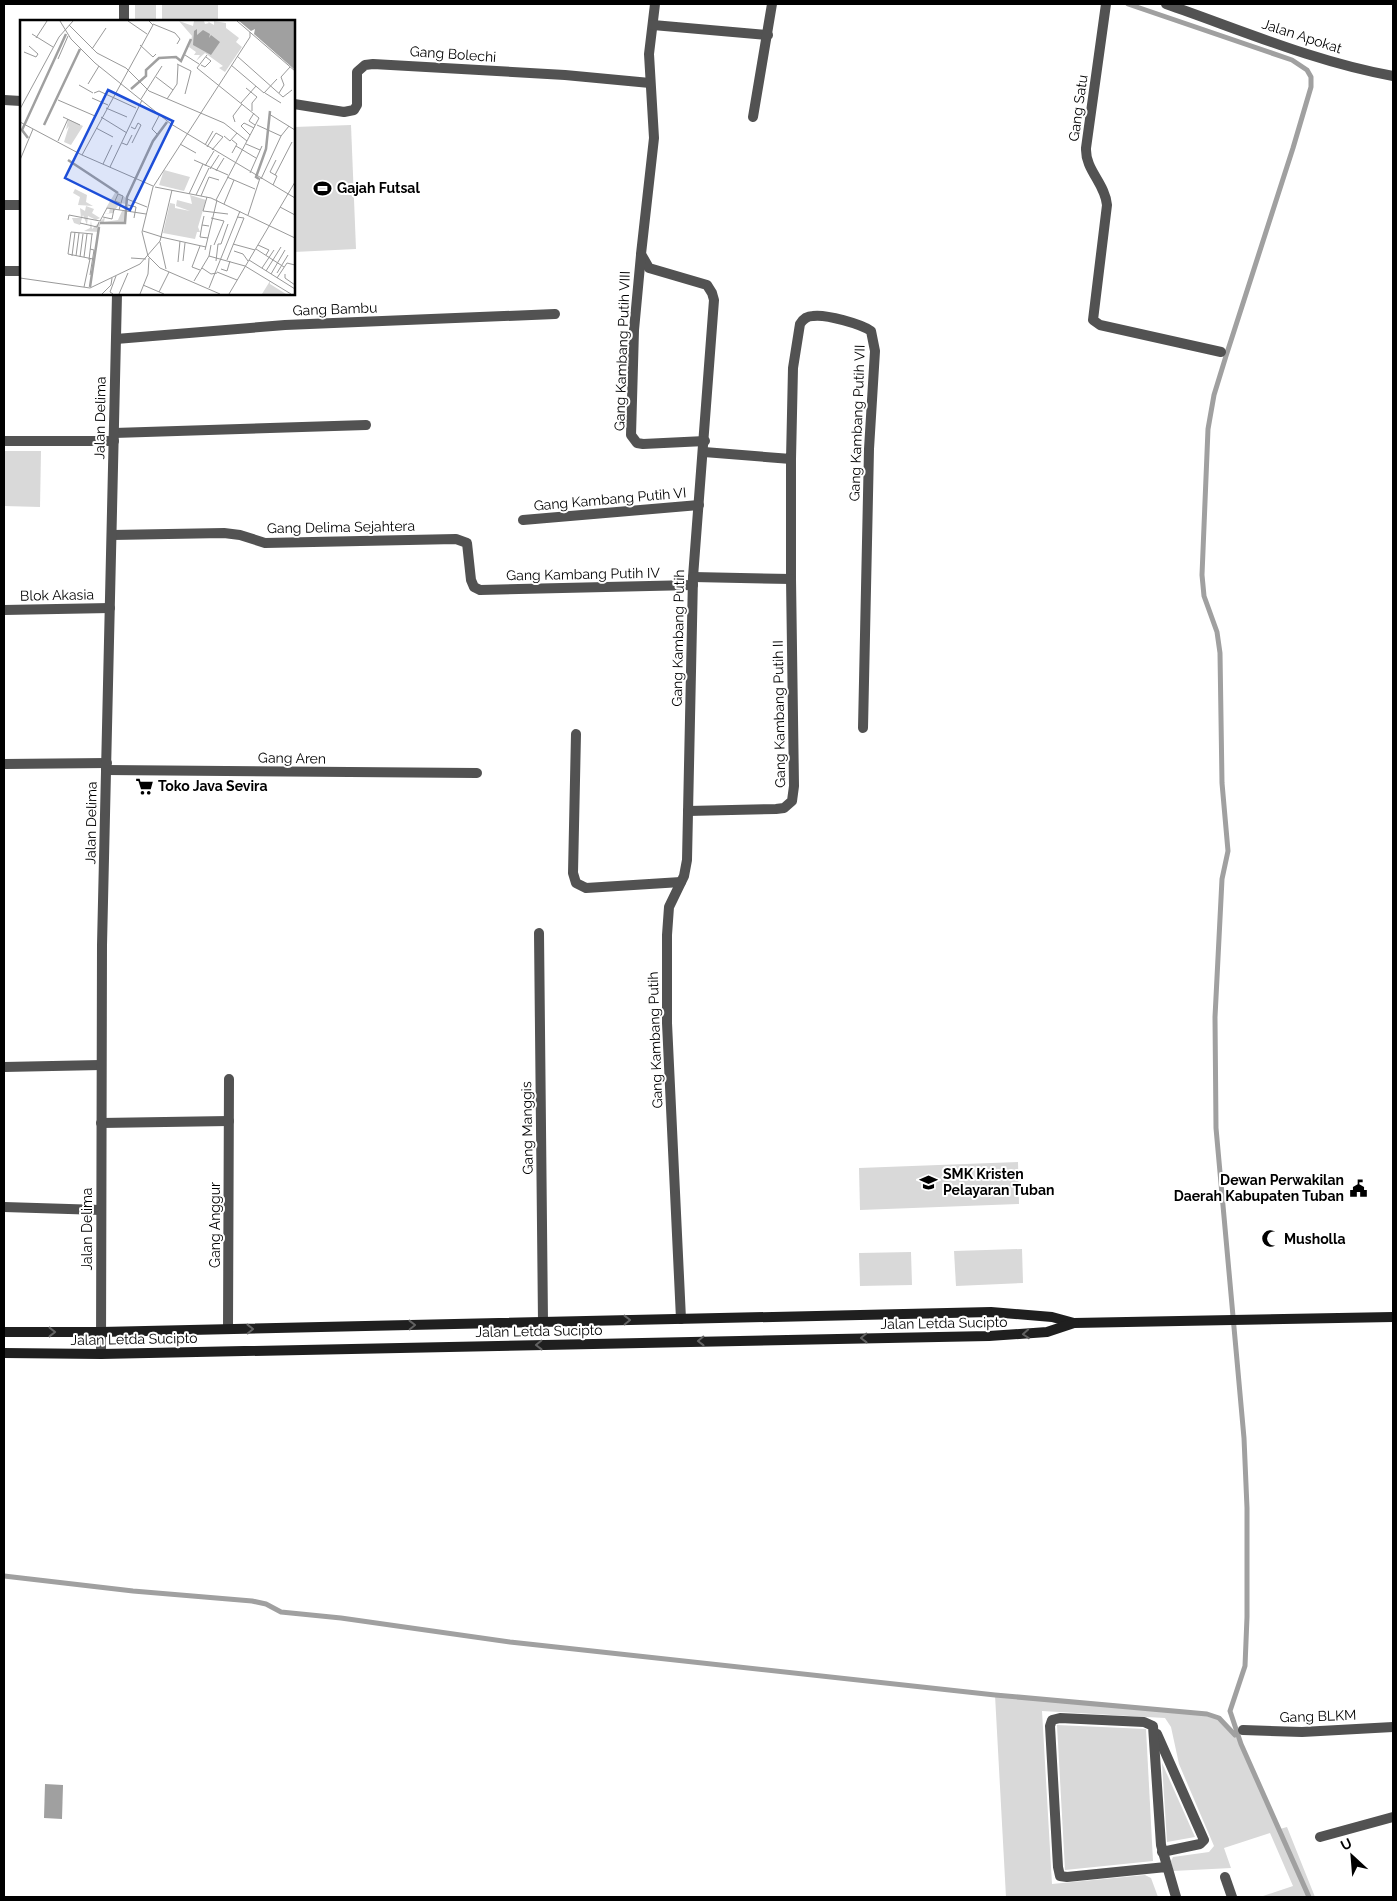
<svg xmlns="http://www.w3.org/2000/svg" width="1397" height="1901" viewBox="0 0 1397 1901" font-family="Raleway,sans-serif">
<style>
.green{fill:#d9d9d9}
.water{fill:#a0a0a0}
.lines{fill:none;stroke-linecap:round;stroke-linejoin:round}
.stream{stroke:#a0a0a0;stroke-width:5}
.minor{stroke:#525252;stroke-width:10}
.tertiary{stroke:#525252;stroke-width:10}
.secondary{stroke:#1f1f1f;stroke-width:10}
.oneway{stroke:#626262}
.labels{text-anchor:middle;stroke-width:4;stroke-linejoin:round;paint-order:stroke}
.street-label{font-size:14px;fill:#000;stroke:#fff}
.poi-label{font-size:14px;font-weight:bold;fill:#000;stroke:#fff;text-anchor:start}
.inset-river{fill:none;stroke:#a0a0a0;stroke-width:2.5}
.inset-road{fill:none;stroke:#999;stroke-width:1}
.view{fill:#1d4ed8;fill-opacity:0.15;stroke:#1d4ed8;stroke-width:2.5}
.inset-edge{fill:none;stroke:#000;stroke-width:2.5}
</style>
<rect width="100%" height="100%" fill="#fff"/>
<g class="green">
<rect x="135" y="4" width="21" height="17"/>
<rect x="162" y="4" width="56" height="17"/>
<polygon points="351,125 356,249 294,252 294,127"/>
<polygon points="4,451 41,451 40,507 4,506"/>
<polygon points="1018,1162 1019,1204 860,1210 859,1168"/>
<polygon points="1022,1249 1023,1283 956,1286 954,1251"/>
<polygon points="911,1252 912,1285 860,1286 859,1253"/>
<polygon points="995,1695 1191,1712 1219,1718 1236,1736 1280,1829 1287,1827 1315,1897 1260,1897 1293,1886 1270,1833 1224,1848 1231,1868 1173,1871 1171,1861 1173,1857 1209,1852 1214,1846 1179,1764 1171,1727 1165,1718 1042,1711 1052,1884 1145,1875 1151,1878 1158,1897 1006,1897"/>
<polygon points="1057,1725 1146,1729 1153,1861 1065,1870"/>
<polygon points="1162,1763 1195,1837 1167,1842"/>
</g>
<polygon class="water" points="45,1784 63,1785 62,1819 44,1818"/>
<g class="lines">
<g class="stream">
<polyline points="1128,4 1292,60 1307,70 1311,77 1311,87 1293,148 1226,356 1214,395 1208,429 1202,575 1204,596 1217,632 1220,653 1222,783 1228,851 1222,879 1215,1017 1216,1128 1244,1438 1247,1508 1247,1617 1245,1666 1230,1711 1241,1744 1309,1897"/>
<polyline points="4,1576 133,1591 252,1601 266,1604 281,1612 341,1618 510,1642 995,1695 1207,1714 1219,1718 1235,1735"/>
</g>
<g class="minor">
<polyline points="655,4 649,54 654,138 641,254 649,268 707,285 712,293 714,300 693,577 687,860 684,876 669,907 667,935 667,1023 681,1319"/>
<path d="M 1106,4 L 1086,148 C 1085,170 1105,183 1107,205 L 1093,320 L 1100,325 L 1221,352"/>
<path d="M 1166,4 C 1241,30 1315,62 1393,76"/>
<polyline points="653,25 768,35"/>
<polyline points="4,100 21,101"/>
<polyline points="294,104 344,112 354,110 357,105 357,72 365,65 373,64 565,75 650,83"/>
<polyline points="753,117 772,4"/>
<polyline points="4,205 21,205"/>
<polyline points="641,255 634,330 631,435 637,443 643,444 705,441"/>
<polyline points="4,271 21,271"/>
<polyline points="116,339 285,325 555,314"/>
<polyline points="114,433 366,425"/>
<polyline points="4,441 114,441"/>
<path d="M 704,452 L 791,459 L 793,368 L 800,324 C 803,319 807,316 813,316 C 826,314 861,324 871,331 L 875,351 L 869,449 L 863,728"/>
<polyline points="523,520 699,505"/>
<polyline points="112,535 224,533 240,535 265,543 456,539 467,543 471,580 474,587 480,590 693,585"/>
<polyline points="693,577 791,579 791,459"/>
<polyline points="4,610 110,608"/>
<polyline points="576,734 573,873 576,883 586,888 681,882"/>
<polyline points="4,764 107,763"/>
<polyline points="106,770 477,773"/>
<polyline points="688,811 776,809 784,808 792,801 794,786 791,579"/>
<polyline points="539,933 543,1322"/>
<polyline points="4,1067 101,1065"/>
<polyline points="101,1123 229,1121"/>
<polyline points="4,1207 101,1210"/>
<polyline points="228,1329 229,1079"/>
<polyline points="1243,1730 1302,1732 1393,1727"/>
<polyline points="1157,1734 1204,1840 1200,1844 1162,1852"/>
<polyline points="1320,1837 1393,1817"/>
<polyline points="1166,1867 1067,1877 1060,1876 1058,1867 1050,1726 1052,1720 1060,1718 1144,1722 1153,1726 1161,1845 1176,1897"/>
<polyline points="1225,1877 1232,1897"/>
</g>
<g class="tertiary">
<polyline points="124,21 124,4"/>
<polyline points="101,1354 102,945 117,294"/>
</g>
<g class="secondary">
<polyline points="4,1332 101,1332 991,1312 1052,1317 1074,1323 1393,1317"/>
<polyline points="4,1353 101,1354 989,1336 1047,1332 1074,1323"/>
</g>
</g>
<defs><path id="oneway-chevron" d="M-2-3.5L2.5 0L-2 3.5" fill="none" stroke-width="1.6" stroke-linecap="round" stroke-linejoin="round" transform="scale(1.25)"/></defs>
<g class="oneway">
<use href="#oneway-chevron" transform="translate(627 1320) rotate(-1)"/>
<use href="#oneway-chevron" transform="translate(412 1325) rotate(-1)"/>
<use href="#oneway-chevron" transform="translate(250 1329) rotate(-1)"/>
<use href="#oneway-chevron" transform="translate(52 1332)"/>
<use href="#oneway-chevron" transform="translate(1026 1334) rotate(176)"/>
<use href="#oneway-chevron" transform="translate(864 1338) rotate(179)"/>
<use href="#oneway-chevron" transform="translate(701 1341) rotate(179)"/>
<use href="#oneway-chevron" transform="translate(539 1345) rotate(179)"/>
</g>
<defs>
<symbol id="stadium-bare" viewBox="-9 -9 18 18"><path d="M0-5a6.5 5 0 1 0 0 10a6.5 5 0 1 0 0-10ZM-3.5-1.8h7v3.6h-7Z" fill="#000" stroke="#fff" stroke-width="2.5" paint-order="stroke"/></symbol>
<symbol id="supermarket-bare" viewBox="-9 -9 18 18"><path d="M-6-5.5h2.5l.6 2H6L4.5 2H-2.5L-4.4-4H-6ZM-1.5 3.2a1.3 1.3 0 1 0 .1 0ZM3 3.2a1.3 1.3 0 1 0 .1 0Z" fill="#000" stroke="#fff" stroke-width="2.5" paint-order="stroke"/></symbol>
<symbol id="school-bare" viewBox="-9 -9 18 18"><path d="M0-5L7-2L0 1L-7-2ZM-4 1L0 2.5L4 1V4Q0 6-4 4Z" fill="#000" stroke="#fff" stroke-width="2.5" paint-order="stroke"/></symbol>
<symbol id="civic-bare" viewBox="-9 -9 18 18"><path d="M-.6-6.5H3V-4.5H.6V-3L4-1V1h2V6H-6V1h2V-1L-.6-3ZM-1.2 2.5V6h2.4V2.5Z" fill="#000" stroke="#fff" stroke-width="2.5" paint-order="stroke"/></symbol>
<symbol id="mosque-bare" viewBox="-9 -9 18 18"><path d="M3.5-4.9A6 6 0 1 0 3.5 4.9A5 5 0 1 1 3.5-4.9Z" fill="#000" stroke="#fff" stroke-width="2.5" paint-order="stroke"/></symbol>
</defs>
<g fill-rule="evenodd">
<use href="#stadium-bare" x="310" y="176" width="25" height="25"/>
<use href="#supermarket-bare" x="132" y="774" width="25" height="25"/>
<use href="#school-bare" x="916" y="1170" width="25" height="25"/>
<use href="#civic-bare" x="1346" y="1176" width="25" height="25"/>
<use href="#mosque-bare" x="1258" y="1226" width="25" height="25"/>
</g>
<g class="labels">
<g class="street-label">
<text transform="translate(1302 36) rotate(18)" y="5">Jalan Apokat</text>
<text transform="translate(453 54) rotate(4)" y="5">Gang Bolechi</text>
<text transform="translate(1078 108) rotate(-82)" y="5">Gang Satu</text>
<text transform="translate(335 309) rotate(-2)" y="5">Gang Bambu</text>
<text transform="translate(622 351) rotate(-88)" y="5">Gang Kambang Putih VIII</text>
<text transform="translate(100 418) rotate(-89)" y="5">Jalan Delima</text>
<text transform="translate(857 423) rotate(-88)" y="5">Gang Kambang Putih VII</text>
<text transform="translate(610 499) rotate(-5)" y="5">Gang Kambang Putih VI</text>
<text transform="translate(341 527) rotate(-1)" y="5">Gang Delima Sejahtera</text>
<text transform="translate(583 574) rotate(-1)" y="5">Gang Kambang Putih IV</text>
<text transform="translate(57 595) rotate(-1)" y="5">Blok Akasia</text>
<text transform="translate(678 638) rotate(-89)" y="5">Gang Kambang Putih</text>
<text transform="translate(779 714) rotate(-91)" y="5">Gang Kambang Putih II</text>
<text transform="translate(292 758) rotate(1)" y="5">Gang Aren</text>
<text transform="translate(91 823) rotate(-89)" y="5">Jalan Delima</text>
<text transform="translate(655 1040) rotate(-92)" y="5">Gang Kambang Putih</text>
<text transform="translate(527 1128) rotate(-91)" y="5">Gang Manggis</text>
<text transform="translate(215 1225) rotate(-90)" y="5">Gang Anggur</text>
<text transform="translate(87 1229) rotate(-90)" y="5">Jalan Delima</text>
<text transform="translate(944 1323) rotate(-1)" y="5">Jalan Letda Sucipto</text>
<text transform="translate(539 1331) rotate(-1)" y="5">Jalan Letda Sucipto</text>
<text transform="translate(134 1339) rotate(-1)" y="5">Jalan Letda Sucipto</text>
<text transform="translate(1318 1716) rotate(-2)" y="5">Gang BLKM</text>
</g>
<g class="poi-label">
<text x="337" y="193">Gajah Futsal</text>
<text x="158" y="791">Toko Java Sevira</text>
<text x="943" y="1179">SMK Kristen<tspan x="943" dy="16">Pelayaran Tuban</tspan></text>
<text x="1344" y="1185" text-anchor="end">Dewan Perwakilan<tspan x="1344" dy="16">Daerah Kabupaten Tuban</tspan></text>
<text x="1284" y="1244">Musholla</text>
</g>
</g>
<g transform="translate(20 20)">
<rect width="275" height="275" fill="#fff"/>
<path d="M 159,1 L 173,6 L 174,1 L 184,1 L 185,4 L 189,3 L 187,1 L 194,5 L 194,1 L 206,3 L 206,8 L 219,18 L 216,22 L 222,27 L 205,52 L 199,48 L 203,46 L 185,33 L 176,41 L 180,35 L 174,35 L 176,32 L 169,27 L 172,16 ZM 48,99 L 63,106 L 51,125 L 44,122 L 49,106 L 46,110 ZM 144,150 L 170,157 L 164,171 L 139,165 ZM 55,169 L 67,175 L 66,182 L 73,186 L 58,185 L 60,177 L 53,173 ZM 96,171 L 106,178 L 106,190 L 103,188 L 106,184 L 100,183 L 93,193 L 84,194 L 89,193 L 90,188 L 86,188 ZM 170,175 L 186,180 L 178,207 L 180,212 L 177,212 L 175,219 L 143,213 L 150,183 L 155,184 L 155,188 L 170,191 L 156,186 L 157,180 L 172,184 ZM 66,186 L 74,189 L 72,193 L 80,198 L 76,200 L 68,196 L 67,205 L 63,195 L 60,205 L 54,203 L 52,198 L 61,198 L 60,188 L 65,191 ZM 102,191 L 106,191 L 104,204 L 81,202 L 78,212 L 64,211 L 70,208 L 71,200 L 72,209 L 85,197 L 84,202 L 98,200 ZM 250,261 L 250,264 L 266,274 L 242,274 Z" fill="#d9d9d9"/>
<path d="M 219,1 L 275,1 L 275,50 L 234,14 L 235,9 L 231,11 ZM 177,9 L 177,15 L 183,10 L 190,14 L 189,18 L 191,15 L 200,22 L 191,35 L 173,25 L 174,11 Z" fill="#a0a0a0"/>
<path class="inset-river" d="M 111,69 L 126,56 L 126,50 L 139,38 L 156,37 L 161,41 L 171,19M 24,105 L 60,29M 8,118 L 2,110 L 46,14M 48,140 L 98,173M 239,159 L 236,157 L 246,129 L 250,91M 80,203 L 105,203 L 107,177 L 133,121 L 147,102M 70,267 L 79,207"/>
<path class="inset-road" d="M 40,1 L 51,19 L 75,43 L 151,104 L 275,178M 108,1 L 127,14M 217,1 L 275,51M 133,4 L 155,13 L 160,19 L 157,24M 49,5 L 77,33 L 106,48 L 129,71 L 204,103 L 227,121M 12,14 L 33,27M 16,18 L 27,1M 120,25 L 133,37 L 136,34M 72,29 L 86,8M 4,32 L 16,37 L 18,34 L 9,26M 165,35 L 179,44M 217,36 L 263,77 L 272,70M 38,39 L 48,16M 157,44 L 171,51 L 165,74M 181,45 L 185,47 L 191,41 L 186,37M 211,45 L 244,73 L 257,59M 177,48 L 239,98 L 196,180M 177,48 L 187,35M 136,57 L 153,70M 68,64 L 79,46M 59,65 L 73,73M 226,68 L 237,77 L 232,83 L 232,91M 74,73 L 79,71 L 116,88M 245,73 L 261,83M 259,73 L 264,65 L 261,57 L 270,47M 72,78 L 88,85M 121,79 L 142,46M 147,79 L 157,64 L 158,45M 38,80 L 75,96M 221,83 L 236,66M 86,88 L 107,97M 0,89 L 39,17 L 53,1M 234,93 L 229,101 L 235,105M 249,94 L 275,110M 43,97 L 60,105M 81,97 L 107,113M 0,102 L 62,135 L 133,166M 215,102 L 213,96 L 222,84M 237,105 L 261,116 L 269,106M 111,107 L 115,109 L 118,103 L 121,105 L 112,123M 76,108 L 93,117M 137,114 L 132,109 L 140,94M 230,115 L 221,106 L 224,103 L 234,108M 204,116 L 210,121 L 217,113M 212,120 L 217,124 L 212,133M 38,121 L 48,99M 102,123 L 107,125 L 112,115M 160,124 L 176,133M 226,124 L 240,130M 185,125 L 193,111M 216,126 L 236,138M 187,127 L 196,113 L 203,117M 192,130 L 203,117M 62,135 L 133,5 L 129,1M 0,140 L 13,109M 174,140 L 208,155M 83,144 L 92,125M 185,146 L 194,131M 90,147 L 122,80M 190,149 L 199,135M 196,151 L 204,138M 230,153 L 242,126M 255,155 L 272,122M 207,157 L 235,169M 241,159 L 261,116M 253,165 L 257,156 L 250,152 L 256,140M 133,167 L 230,17 L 230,12M 133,167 L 122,212 L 128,236 L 140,248 L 200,274M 135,167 L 191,178 L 275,218M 169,174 L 183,144M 176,175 L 189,148M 181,176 L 189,157 L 199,160M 187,177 L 183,191 L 208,194M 107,179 L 127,187M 204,184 L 214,160M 108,185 L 116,187 L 114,198M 260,187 L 275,195M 99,190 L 103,176 L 98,174 L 95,181 L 100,183M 228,195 L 240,158M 184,196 L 182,205 L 189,206M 83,197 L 92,199 L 94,189M 191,198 L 204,201 L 194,225M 48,200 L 49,195 L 80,201 L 87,188 L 126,194M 60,203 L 77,207 L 79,202M 182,205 L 180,217 L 188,218M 123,211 L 142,217M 141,217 L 186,227M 140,222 L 146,249M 213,224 L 235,230M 191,225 L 189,236 L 225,246 L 271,274M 238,225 L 249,230 L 246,235M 180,226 L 172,247 L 180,250M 70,229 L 74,230 L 70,255M 236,229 L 264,247M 185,230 L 197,180M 214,231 L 223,234 L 228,241M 52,236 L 55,212M 56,236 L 59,213M 60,237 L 63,214M 64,237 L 67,214M 111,238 L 126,239M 73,239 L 48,234 L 51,212 L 73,214M 69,240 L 72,214M 207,240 L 224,198 L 217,197M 229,240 L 275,269M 163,241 L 165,223M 196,241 L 198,224 L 201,224 L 208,204M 158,242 L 160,221M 182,248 L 191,254 L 197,253M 242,248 L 254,230M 201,249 L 207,251 L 210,241M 246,251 L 261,227M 197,252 L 217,260M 257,253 L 268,235M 251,254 L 265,230M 265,254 L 265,258 L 275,265M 0,258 L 70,268 L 120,244 L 140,221 L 152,170M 257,258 L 267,243 L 275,245M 174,261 L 189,236M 123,265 L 144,274M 64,267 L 70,239M 189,268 L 220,191M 139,272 L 149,252M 82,274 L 91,265 L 92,258M 93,274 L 90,272 L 96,256M 99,274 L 108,253M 120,274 L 128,254 L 129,238M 209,274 L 275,162"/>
<path class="view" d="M 88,70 L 153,101 L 110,190 L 45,158 Z"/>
<rect width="275" height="275" class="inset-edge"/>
</g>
<rect width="1397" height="1901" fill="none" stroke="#000000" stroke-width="10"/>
<g transform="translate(1352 1856) rotate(334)" stroke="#ffffff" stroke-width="4" paint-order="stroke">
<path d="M0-4L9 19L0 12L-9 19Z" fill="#000000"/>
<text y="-8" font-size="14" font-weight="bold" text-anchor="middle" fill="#000000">U</text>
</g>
</svg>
